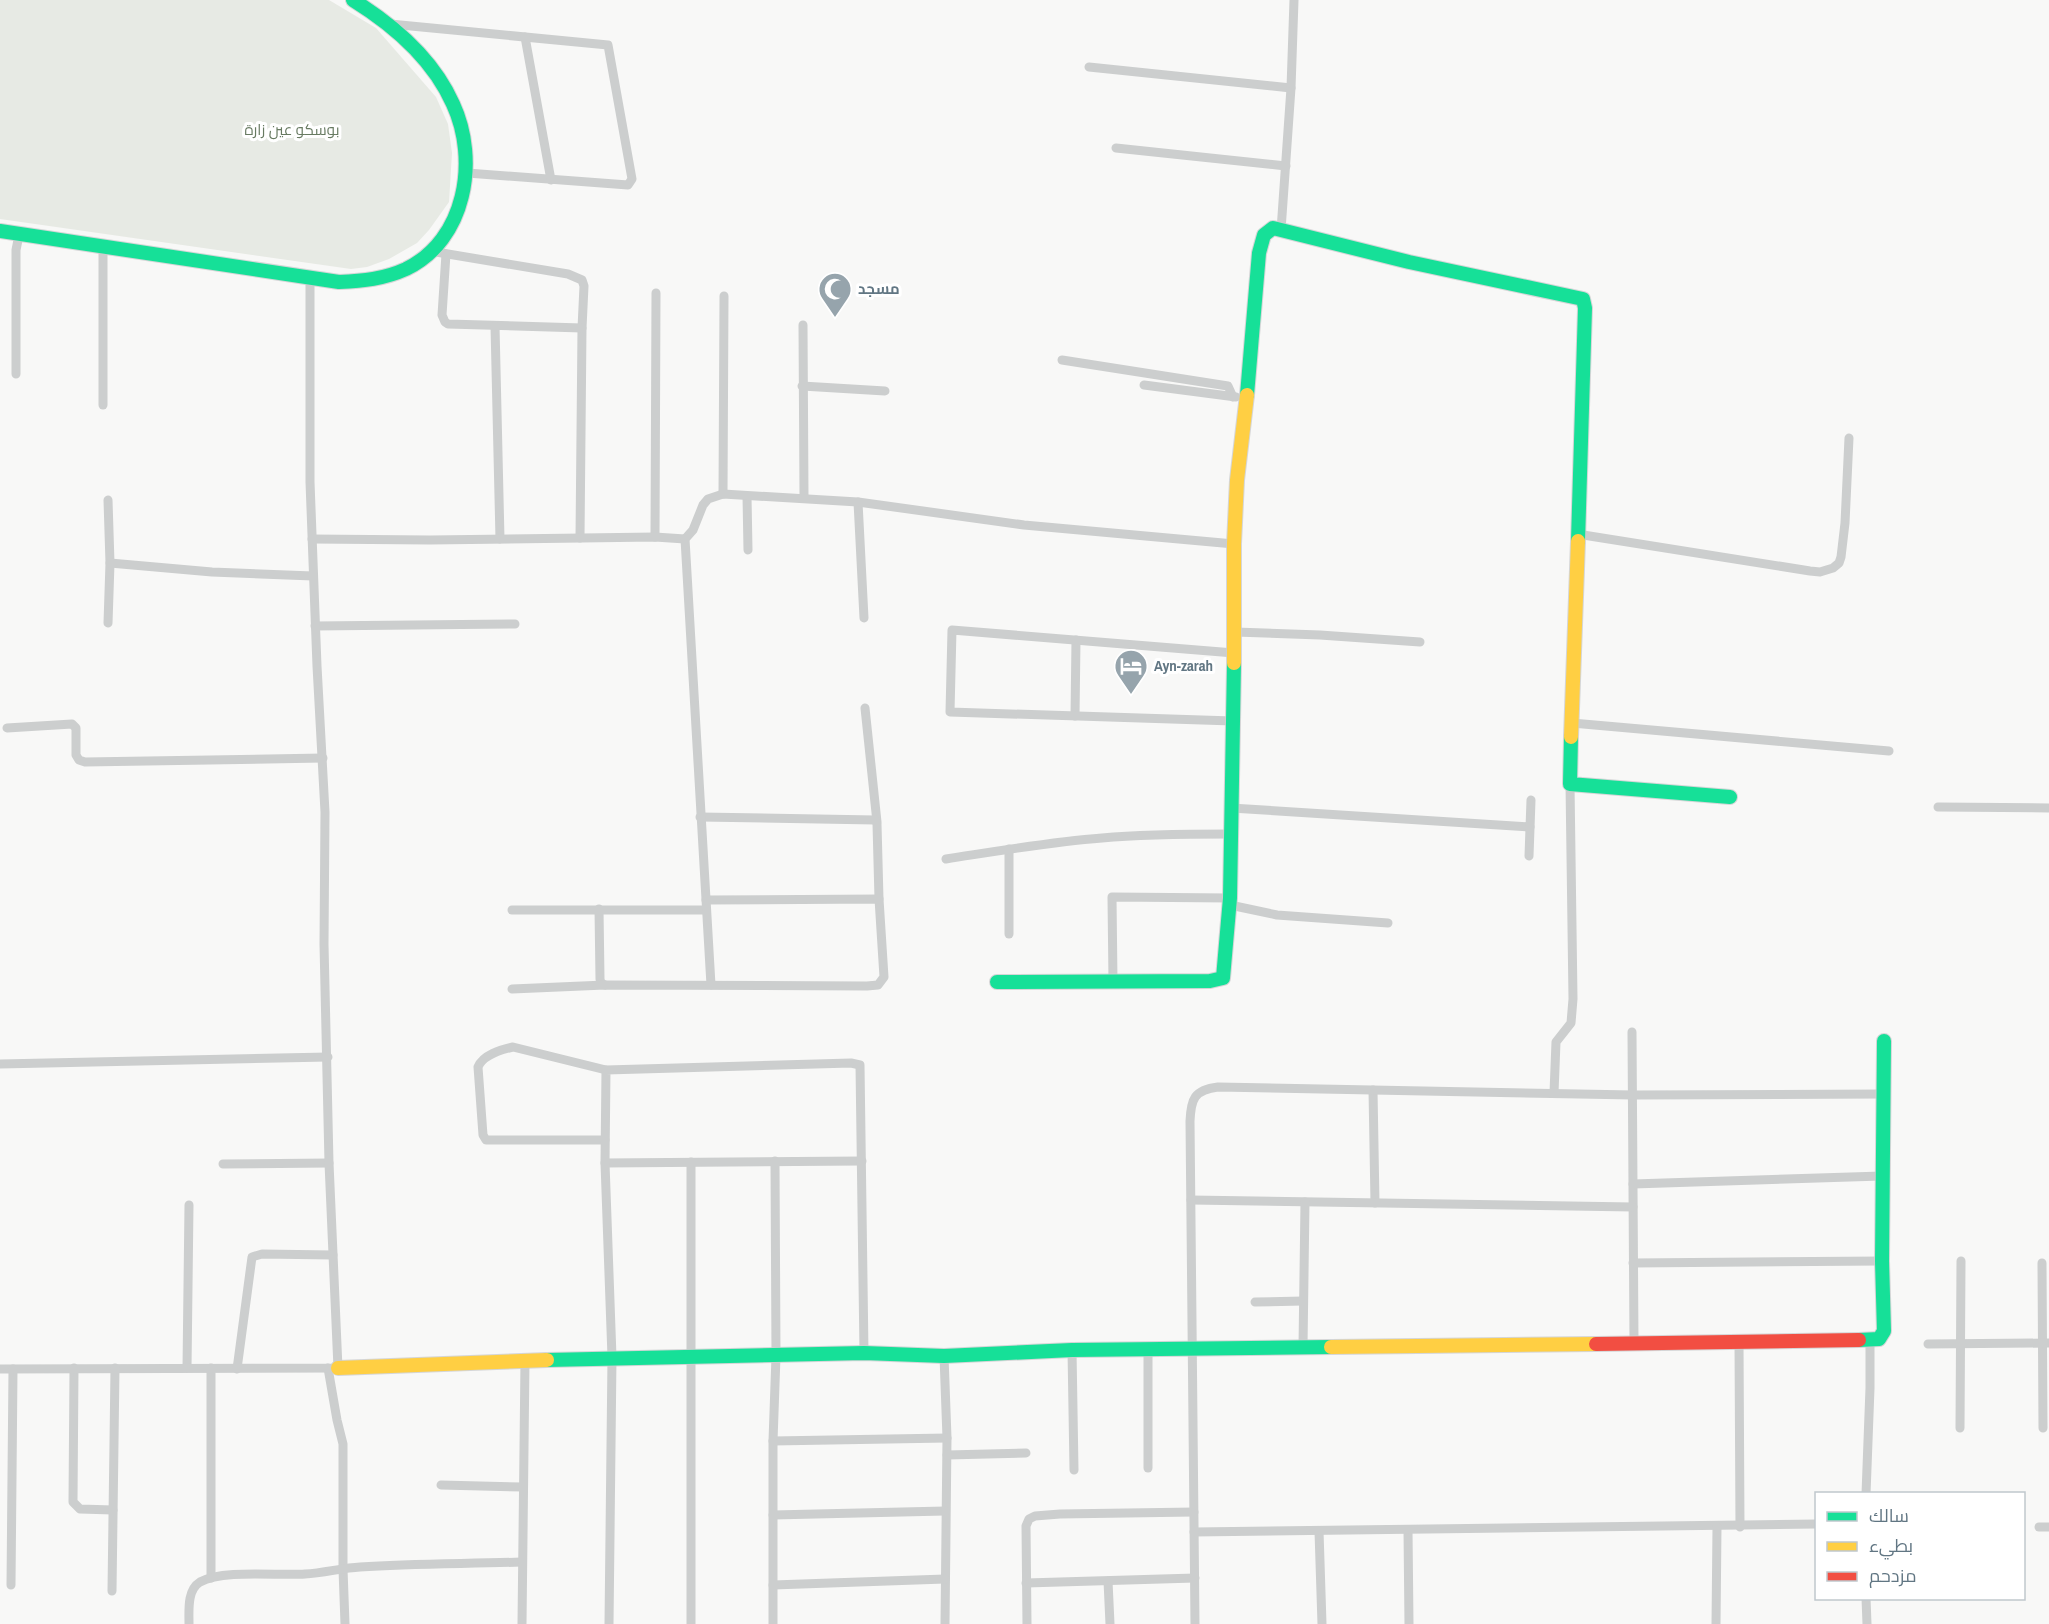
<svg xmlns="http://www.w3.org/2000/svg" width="2049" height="1624" viewBox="0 0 2049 1624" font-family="'Archivo Narrow',Cairo,sans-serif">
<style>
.green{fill:#e7eae4}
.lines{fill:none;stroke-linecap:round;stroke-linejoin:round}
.fast-casing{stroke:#d5d6d7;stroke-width:16}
.slow-casing{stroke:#d5d6d7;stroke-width:16}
.jam-casing{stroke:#d5d6d7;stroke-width:16}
.street{stroke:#cccece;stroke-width:9}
.fast{stroke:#16e098;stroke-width:14}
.slow{stroke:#ffcf43;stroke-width:14}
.jam{stroke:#f24e42;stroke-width:14}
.labels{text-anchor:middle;stroke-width:6;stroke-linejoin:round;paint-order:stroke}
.park-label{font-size:15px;fill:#677a61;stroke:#fff}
.poi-label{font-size:15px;font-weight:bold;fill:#617683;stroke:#fff;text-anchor:start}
</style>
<rect width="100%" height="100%" fill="#f8f8f7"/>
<polygon class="green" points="0,0 329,0 376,28 436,97 448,124 452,153 449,202 429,230 417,243 389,259 367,267 351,269 0,219"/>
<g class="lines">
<defs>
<g id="fast">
<path d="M 0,231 L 339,282 C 363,281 384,279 406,269 C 466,240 479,160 453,104 C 433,59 395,26 353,0"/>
<polyline points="1247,395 1259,253 1264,235 1273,228 1409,262 1583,299 1585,308 1578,541"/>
<polyline points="1571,737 1570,784 1730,797"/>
<polyline points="997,982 1210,981 1223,978 1230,898 1234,663"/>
<polyline points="1859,1340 1879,1339 1884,1331 1882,1261 1884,1041"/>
<polyline points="547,1360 864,1353 944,1356 1072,1350 1331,1347"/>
</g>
<g id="slow">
<polyline points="1234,663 1234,544 1237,480 1247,395"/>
<polyline points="1571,737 1578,541"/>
<polyline points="1331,1347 1596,1344"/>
<polyline points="338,1368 547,1360"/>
</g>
<polyline id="jam" points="1596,1344 1859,1340"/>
</defs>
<use href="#fast" class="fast-casing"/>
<use href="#slow" class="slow-casing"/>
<use href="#jam" class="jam-casing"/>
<g class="street">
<polyline points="390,24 608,45 632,179 628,185 467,173"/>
<polyline points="525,37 551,180"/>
<polyline points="1089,67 1291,88"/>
<polyline points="1116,148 1286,166"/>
<polyline points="1281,230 1291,88 1294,0"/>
<polyline points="430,251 568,274 582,280 584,286 582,328 580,538"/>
<polyline points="446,254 442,315 445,322 448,324 582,328"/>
<polyline points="803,325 804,497"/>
<polyline points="495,326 500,539"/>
<polyline points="1062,360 1228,386 1233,397"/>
<polyline points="16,374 16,250 19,235"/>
<polyline points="1144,385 1236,397"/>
<polyline points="802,386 885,391"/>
<polyline points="103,405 103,247"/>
<polyline points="723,494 724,296"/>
<polyline points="747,496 748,550"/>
<polyline points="108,500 110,563 108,623"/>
<polyline points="858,502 864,618"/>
<polyline points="1577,534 1810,571 1820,572 1833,568 1839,563 1841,557 1845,523 1849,438"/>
<polyline points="655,537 656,293"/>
<polyline points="312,539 430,540 655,537 685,539"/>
<polyline points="110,563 212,572 313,576"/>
<polyline points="315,626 515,624"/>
<polyline points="1235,632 1320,635 1420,642"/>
<polyline points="865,708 877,822"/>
<polyline points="1075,716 1076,640"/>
<polyline points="1233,721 950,712 952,630 1234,653"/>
<polyline points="1572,723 1889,751"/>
<polyline points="7,728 72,724 76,728 76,755 79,760 85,762 323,758"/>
<polyline points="1938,807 2049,808"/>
<polyline points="1231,808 1530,827"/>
<polyline points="700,817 875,820 877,824 879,899"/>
<polyline points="1009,849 1009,934"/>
<polyline points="1529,856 1531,800"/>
<path d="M 946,859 C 998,851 1049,842 1102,838 C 1145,834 1188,834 1231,834"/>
<polyline points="1230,905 1277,915 1388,923"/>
<polyline points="599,909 600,979 601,983 605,985"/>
<polyline points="512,910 706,910"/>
<polyline points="1113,982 1112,897 1230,898"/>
<polyline points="711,985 685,539 693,530 703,505 708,499 723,494 858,502 1024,525 1234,544"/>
<polyline points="512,989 605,985 867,986 878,985 884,977 879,899 706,900"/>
<polyline points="1632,1032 1634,1343"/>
<polyline points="0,1064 328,1057"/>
<polyline points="1373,1090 1375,1203"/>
<polyline points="1554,1093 1556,1042 1571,1023 1573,999 1570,784"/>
<path d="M 605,1140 L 486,1140 L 483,1135 L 478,1067 C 483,1055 500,1050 513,1047 L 606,1070"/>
<polyline points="691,1162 691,1624"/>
<polyline points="605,1163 862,1161"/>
<polyline points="223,1164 329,1163"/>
<polyline points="1633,1184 1882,1176"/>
<polyline points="1191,1200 1633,1207"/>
<polyline points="1633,1263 1882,1261"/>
<polyline points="2042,1263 2043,1428"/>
<polyline points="1255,1302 1303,1301"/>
<polyline points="1739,1342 1740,1527"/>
<polyline points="1928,1344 2049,1343"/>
<polyline points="1303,1347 1305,1202"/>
<polyline points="1148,1349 1148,1468"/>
<polyline points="1072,1350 1074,1470"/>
<polyline points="944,1356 947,1438 945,1624"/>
<polyline points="74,1368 73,1502 80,1509 113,1510"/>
<polyline points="187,1368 189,1205"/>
<polyline points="211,1368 211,1578"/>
<polyline points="328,1368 337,1420 343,1444 343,1569 345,1624"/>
<polyline points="0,1369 338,1368 329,1163 324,944 325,812 317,666 310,482 310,279"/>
<polyline points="237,1369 252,1257 262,1254 333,1255"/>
<polyline points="1960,1428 1961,1261"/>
<polyline points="773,1441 947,1438"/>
<polyline points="947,1455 1026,1453"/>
<polyline points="441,1485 523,1487"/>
<polyline points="1866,1494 1870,1388 1870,1341"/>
<polyline points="773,1515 945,1511"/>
<polyline points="2039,1527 2049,1527"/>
<polyline points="1408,1530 1409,1624"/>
<polyline points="1319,1531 1322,1624"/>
<polyline points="1194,1532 1816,1524"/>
<polyline points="1108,1581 1110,1624"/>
<polyline points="1026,1583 1195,1578"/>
<polyline points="11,1585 13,1369"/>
<polyline points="773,1585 945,1579"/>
<polyline points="112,1591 115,1368"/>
<polyline points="1866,1598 1867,1624"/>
<path d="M 189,1624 C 189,1610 187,1590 200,1582 C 223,1569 279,1576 305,1574 C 324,1573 342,1568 360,1567 C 414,1563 468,1564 521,1562"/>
<polyline points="522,1624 525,1360"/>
<polyline points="609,1624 612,1357 605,1163 606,1070 851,1063 860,1065 864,1353"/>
<polyline points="773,1624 773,1441 776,1356 775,1161"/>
<polyline points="1027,1624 1026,1526 1029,1519 1035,1516 1060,1514 1194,1512"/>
<path d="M 1195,1624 L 1190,1121 C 1191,1099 1194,1090 1218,1087 L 1633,1095 L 1884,1094"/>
<polyline points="1716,1624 1717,1527"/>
</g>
<use href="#fast" class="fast"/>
<use href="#slow" class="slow"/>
<use href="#jam" class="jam"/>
</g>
<defs>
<symbol id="mosque-pin" viewBox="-11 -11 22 30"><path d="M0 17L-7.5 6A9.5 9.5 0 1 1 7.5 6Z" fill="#96a4ac" stroke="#fff"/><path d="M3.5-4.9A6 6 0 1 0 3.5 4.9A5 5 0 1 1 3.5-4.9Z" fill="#fff"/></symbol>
<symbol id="hotel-pin" viewBox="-11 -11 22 30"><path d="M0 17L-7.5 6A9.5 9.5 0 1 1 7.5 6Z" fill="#96a4ac" stroke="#fff"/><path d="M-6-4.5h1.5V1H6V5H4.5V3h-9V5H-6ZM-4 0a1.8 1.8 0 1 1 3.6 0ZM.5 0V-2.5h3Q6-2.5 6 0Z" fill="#fff"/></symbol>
</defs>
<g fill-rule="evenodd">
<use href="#mosque-pin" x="816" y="270" width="38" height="52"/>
<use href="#hotel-pin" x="1112" y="647" width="38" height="52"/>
</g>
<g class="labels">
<g class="park-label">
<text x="292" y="135">بوسكو عين زارة</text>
</g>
<g class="poi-label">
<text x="858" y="294">مسجد</text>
<text x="1154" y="671">Ayn-zarah</text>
</g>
</g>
<rect x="1815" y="1492" width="210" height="108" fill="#ffffff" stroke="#c0c8cd" stroke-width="1.5"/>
<rect x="1827" y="1512" width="30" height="9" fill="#16e098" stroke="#c0c8cd" stroke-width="1.5"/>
<text x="1869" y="1522" font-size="18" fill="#617683">سالك</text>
<rect x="1827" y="1542" width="30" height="9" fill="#ffcf43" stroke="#c0c8cd" stroke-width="1.5"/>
<text x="1869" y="1552" font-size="18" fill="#617683">بطيء</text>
<rect x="1827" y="1572" width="30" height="9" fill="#f24e42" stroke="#c0c8cd" stroke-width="1.5"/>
<text x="1869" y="1582" font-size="18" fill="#617683">مزدحم</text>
</svg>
